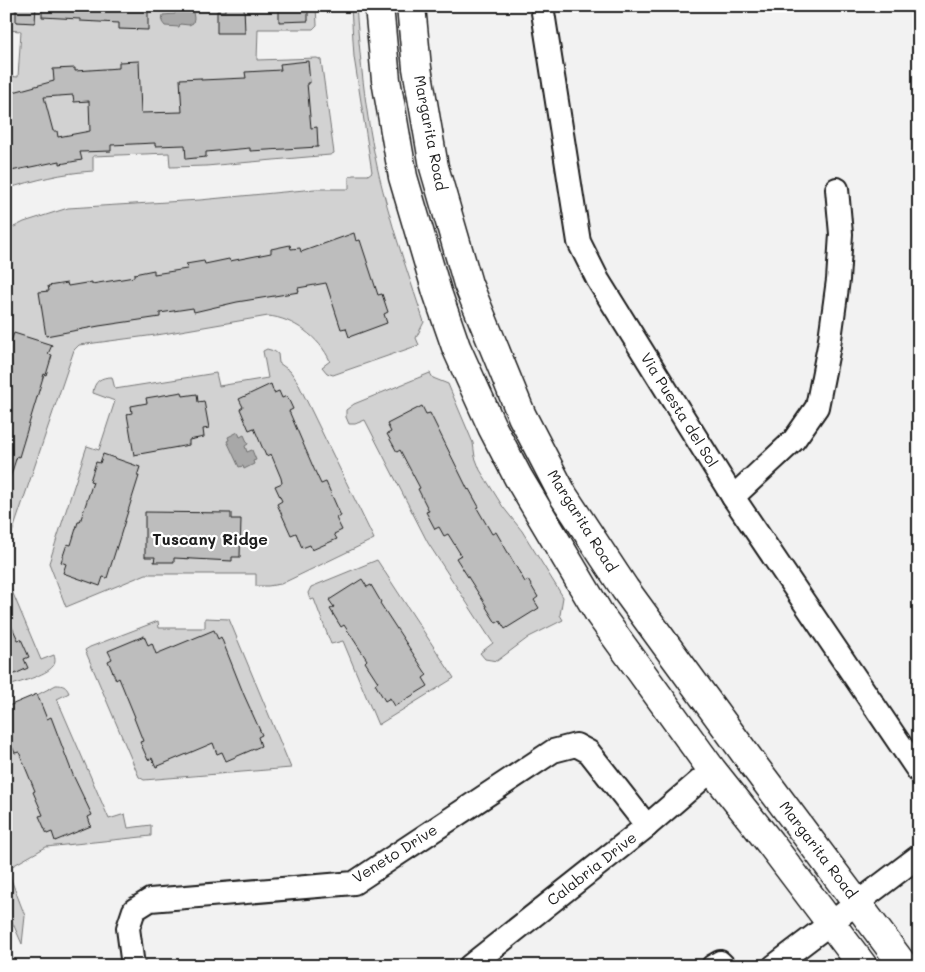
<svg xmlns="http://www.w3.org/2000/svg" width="925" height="972" viewBox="0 0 925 972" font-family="Mali,sans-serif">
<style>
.green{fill:#d2d2d2;stroke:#777}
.water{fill:#a8a8a8;stroke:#707070}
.building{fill:#bdbdbd;stroke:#1c1c1c;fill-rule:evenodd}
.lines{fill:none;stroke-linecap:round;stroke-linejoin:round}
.minor-casing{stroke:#1c1c1c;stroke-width:26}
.major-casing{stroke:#1c1c1c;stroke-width:31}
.minor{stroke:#fff;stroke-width:22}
.major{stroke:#fff;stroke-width:28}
.labels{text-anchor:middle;stroke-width:4.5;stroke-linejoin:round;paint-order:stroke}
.street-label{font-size:15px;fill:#1c1c1c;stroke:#fff}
.neighbourhood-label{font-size:16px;font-weight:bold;fill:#1c1c1c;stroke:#fff}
</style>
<rect width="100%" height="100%" fill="#f2f2f2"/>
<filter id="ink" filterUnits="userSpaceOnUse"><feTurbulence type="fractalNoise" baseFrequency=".02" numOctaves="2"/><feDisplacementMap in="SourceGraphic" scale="10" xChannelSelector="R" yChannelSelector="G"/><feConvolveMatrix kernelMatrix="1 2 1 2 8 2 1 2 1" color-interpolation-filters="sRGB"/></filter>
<g filter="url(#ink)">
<g class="green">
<path d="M 6,6 L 316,6 L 317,25 L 313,29 L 258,29 L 257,60 L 317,58 L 321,60 L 334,153 L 330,155 L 206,166 L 170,167 L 169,153 L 93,156 L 93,171 C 62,173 35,180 6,189 L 6,76 L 18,77 L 21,31 L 6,30 Z"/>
<path d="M 351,6 L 356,6 C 361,71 368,139 386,202 C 397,243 411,282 424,322 L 416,338 L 419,345 L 333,375 L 327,373 L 322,367 L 330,361 C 320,338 293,318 268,316 L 163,334 L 79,345 L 74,350 L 6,551 L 6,231 L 24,222 L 68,208 L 200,200 L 315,189 L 349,189 L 349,177 L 353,175 L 368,175 L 372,172 L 354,57 Z"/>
<path d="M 267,349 L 274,351 L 278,354 L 279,363 L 290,371 L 297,381 L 374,539 L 281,584 L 268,586 L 256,586 L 256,574 L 146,574 L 66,607 L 49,563 L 87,446 L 99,450 L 115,401 L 93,393 C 94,381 101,377 112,377 L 115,389 L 216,373 L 219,386 L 268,378 L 263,351 Z"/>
<polygon points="430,373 433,378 448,384 473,443 475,457 480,470 503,507 522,531 563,597 560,615 563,620 529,637 497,661 485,659 480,653 493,643 428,543 365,420 355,424 349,424 346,417 346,410 354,404"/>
<polygon points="377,560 454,678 378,725 343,641 331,644 314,599 310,600 308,593 311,587"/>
<path d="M 6,577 L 41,660 L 54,655 C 55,659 56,662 53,666 C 47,675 17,683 6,687 Z"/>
<polygon points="205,618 229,619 291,768 144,780 139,777 85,650 90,647 158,621 159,628 205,628"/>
<path d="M 56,685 C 63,685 66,686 69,693 L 57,699 L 109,819 L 125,814 L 128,828 L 151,825 L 151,836 L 46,847 L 7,869 L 25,916 L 22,944 L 6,908 L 6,708 L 37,695 Z"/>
</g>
<g class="water">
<polygon points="175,10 193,12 194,18 193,23 189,25 180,24 179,27 165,26 162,22 163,15 175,14"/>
<polygon points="238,432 240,437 244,435 248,444 245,446 247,452 252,450 256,460 253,461 254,464 244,469 243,466 239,467 227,441 229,440 228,437"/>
</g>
<g class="building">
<polygon points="16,6 36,6 35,23 16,22"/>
<polygon points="42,6 137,6 137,9 148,10 148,30 119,29 119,23 80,21 80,19 42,17"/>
<polygon points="225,6 244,6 245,33 217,33 217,11 225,11"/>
<polygon points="279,6 308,6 308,21 279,22"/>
<path d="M 139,61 L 141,113 L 182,112 L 180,79 L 201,78 L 201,80 L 246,78 L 245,72 L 281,70 L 280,64 L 308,61 L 310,83 L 307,83 L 311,128 L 317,127 L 318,147 L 250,151 L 250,148 L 206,152 L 206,157 L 186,159 L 185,145 L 155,146 L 155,143 L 111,145 L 111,151 L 80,152 L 82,160 L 60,164 L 60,161 L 6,172 L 6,100 L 8,100 L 6,94 L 54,81 L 53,69 L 75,68 L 75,71 L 119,68 L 119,62 ZM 73,95 L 74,102 L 89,101 L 90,131 L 58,137 L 57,131 L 53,131 L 44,97 Z"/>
<polygon points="354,233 356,241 360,240 378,295 382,294 388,312 384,314 387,323 349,337 346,328 341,329 326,283 298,288 299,292 237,302 194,312 193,308 160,313 160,317 99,326 46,336 39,292 49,291 48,286 67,283 68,286 92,282 92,284 134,277 134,274 154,270 154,274 187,269 186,264 204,261 205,264 229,259 230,261 271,253 271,249 290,245 291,249 300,248 301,252"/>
<polygon points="14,333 52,345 48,354 52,355 46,375 44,374 19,457 17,456 9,481 6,480 6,339 11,341"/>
<polygon points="271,384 274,393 279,391 282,398 287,396 293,409 289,411 314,469 321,484 326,482 341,516 336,518 342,530 334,534 337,539 312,550 310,545 302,548 296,533 291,535 277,504 282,501 275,486 282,483 281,478 271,454 266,456 254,428 249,430 240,409 243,407 239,399"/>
<polygon points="182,392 183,396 197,394 198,402 204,401 209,428 203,429 204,437 189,440 189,445 134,455 127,414 132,413 131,406 147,403 146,398"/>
<polygon points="422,406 426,414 430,413 468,490 469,489 479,507 477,508 492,534 496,532 525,582 528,580 538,597 534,600 539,608 505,629 500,621 496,623 486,607 487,607 456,558 461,555 448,534 444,536 439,527 435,529 426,512 429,511 418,489 420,488 400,450 397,452 387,434 391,432 387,424"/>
<polygon points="103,454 140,467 137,476 139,476 107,578 103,577 100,586 63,573 66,564 61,562 67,544 71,545 78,522 80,522 93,482 90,481 96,462 100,463"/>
<polygon points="145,512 231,513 231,519 241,519 240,557 232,557 232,561 174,558 174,562 154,562 155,557 145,557"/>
<polygon points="362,579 367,587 371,585 381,602 380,603 427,675 423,678 428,686 395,706 390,698 385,701 375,684 378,682 365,662 367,660 344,625 341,627 330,609 334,607 329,600"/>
<polygon points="6,614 18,640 21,639 29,657 24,659 28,668 6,678"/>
<polygon points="214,630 218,639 221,637 244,695 262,735 258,737 261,746 226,761 222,752 217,754 213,743 156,767 152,758 148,760 140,742 143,741 134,718 135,717 119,678 116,680 108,661 112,659 108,651 144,636 148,645 152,643 156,654"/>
<polygon points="37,694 47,719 51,717 73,775 92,815 88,817 91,826 55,841 52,832 47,834 39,816 43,815 33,792 35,791 19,752 15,753 7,735 11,733 6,722 6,707"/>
</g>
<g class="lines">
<defs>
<g id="minor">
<polyline points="542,6 579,242 598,280 733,497 919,772"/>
<polyline points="733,497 794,440 817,407 829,346 838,280 841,234 837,189"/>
<polyline points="133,966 128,928 134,910 150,900 354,883 553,751 576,745 589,752 647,826"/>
<polyline points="470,966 647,826 712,770"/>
<polyline points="713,966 720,962 724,966"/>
<polyline points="774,966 919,856"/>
</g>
<g id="major">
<polyline points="379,6 386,80 403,177 437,292 456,347 492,427 518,477 600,615 712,770 770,843 863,966"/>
<polyline points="411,6 417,68 434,167 468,284 522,416 563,495 625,589 755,767 904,966"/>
</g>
</defs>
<use href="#minor" class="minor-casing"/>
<use href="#major" class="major-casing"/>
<use href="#minor" class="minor"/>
<use href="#major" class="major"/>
</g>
</g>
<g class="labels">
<g class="street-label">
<text transform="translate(430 133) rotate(79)" y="5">Margarita Road</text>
<text transform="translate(679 410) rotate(58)" y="5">Via Puesta del Sol</text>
<text transform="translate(582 521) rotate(58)" y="5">Margarita Road</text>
<text transform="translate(818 850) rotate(53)" y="5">Margarita Road</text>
<text transform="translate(395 854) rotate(-32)" y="5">Veneto Drive</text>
<text transform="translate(592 869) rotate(-38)" y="5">Calabria Drive</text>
</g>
<g class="neighbourhood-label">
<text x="210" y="545">Tuscany Ridge</text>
</g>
</g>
<rect width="925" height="972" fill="none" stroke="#fff" stroke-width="25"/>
<rect x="12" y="12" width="900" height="947" fill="none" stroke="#1c1c1c" stroke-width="2" filter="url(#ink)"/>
</svg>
